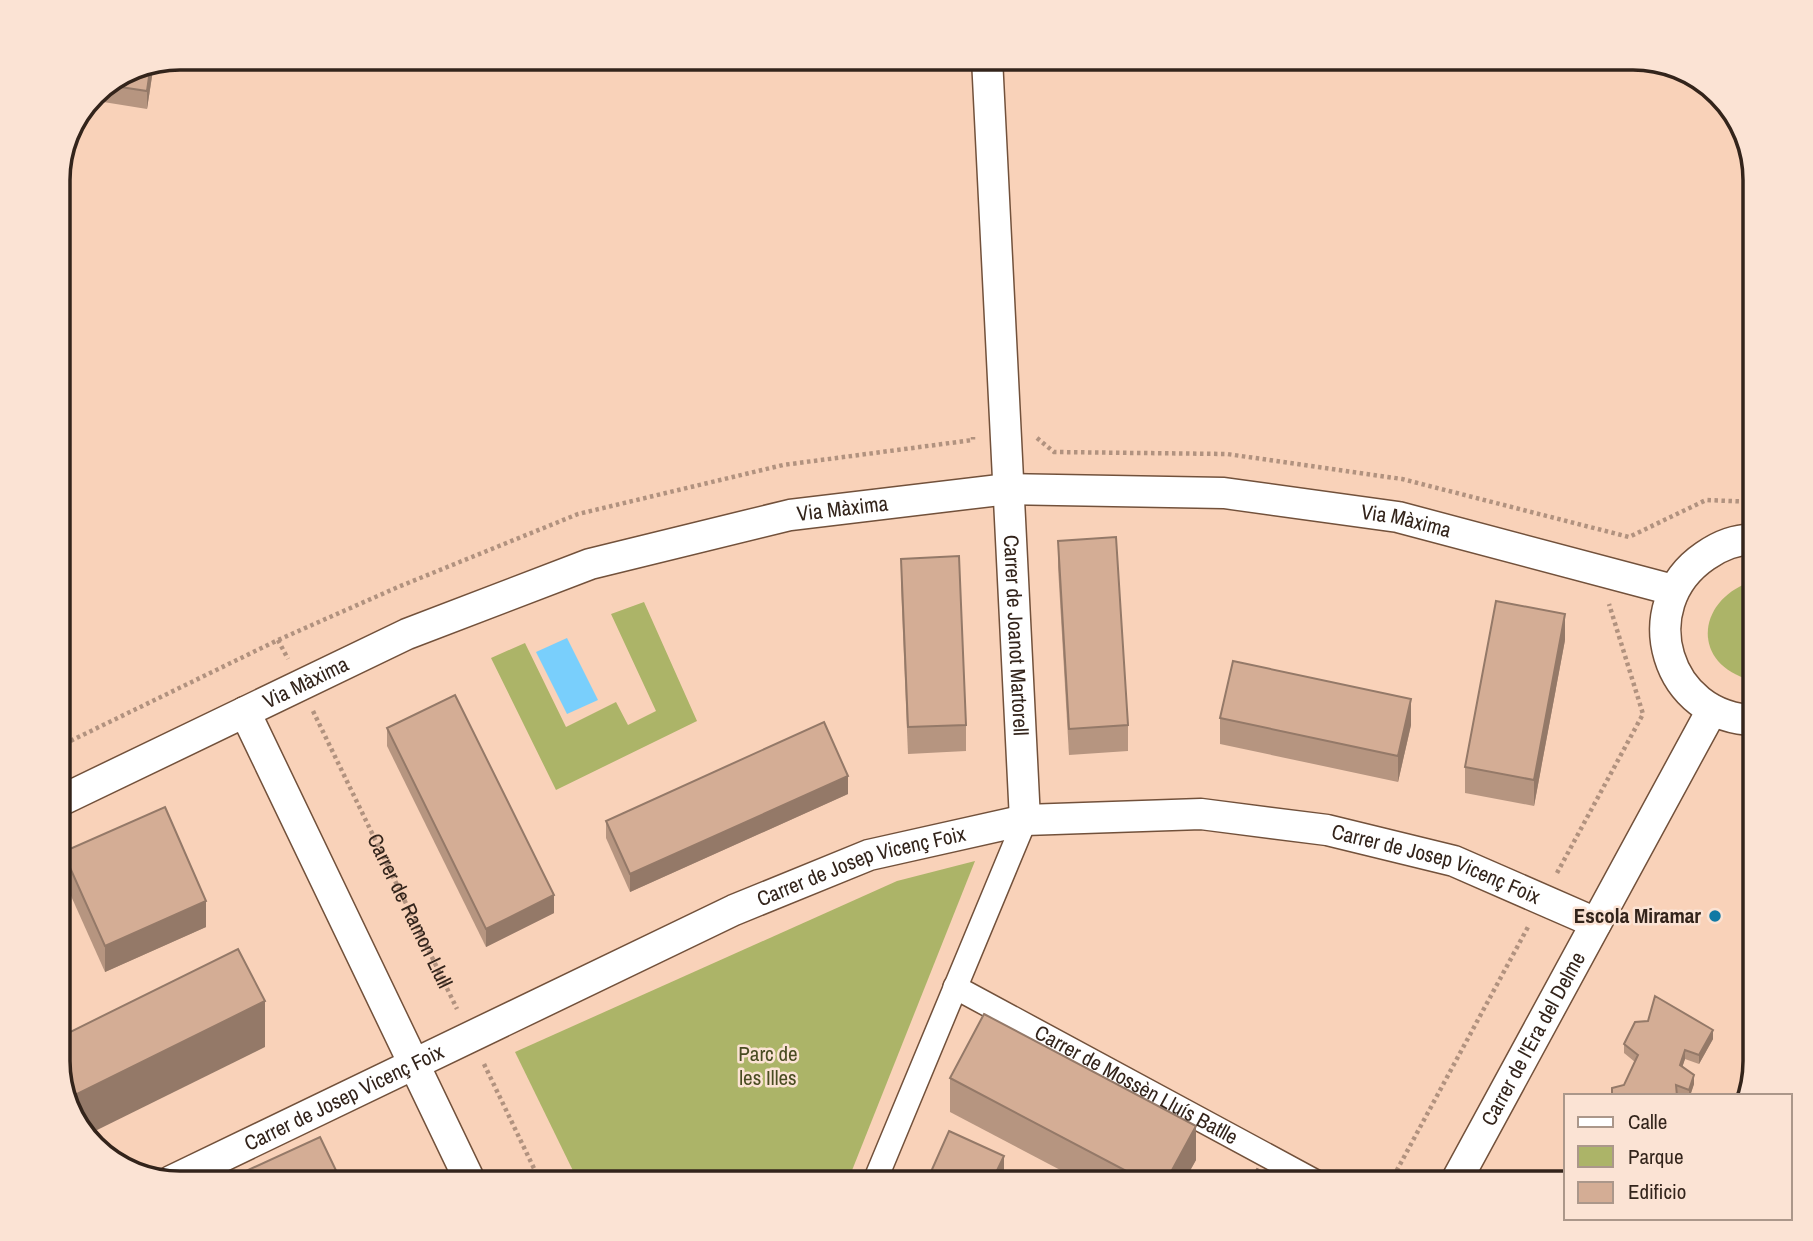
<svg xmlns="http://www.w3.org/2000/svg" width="1813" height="1241" viewBox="0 0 1813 1241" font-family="'Archivo Narrow',sans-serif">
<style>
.green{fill:#acb468}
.water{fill:#79cffc}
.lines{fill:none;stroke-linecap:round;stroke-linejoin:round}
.pedestrian-casing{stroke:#72513b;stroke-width:26}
.minor-casing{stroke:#72513b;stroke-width:33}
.path{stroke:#b1927f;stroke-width:4.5;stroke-dasharray:3.5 3.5;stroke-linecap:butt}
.pedestrian{stroke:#fff;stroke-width:23}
.minor{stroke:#fff;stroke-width:30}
.wall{fill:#b69580}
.shaded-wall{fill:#947968}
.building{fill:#d4ad95;stroke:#947968;stroke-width:2}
.poi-dot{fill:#1179a4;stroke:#fbe3d4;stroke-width:2.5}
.labels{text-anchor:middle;stroke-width:5;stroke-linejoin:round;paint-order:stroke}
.street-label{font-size:21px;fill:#33241b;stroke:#fbe3d4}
.poi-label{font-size:21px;font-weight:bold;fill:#33241b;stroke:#fbe3d4;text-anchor:end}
.park-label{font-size:21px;fill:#494c21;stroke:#fbe3d4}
.rim{fill:none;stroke:#33241b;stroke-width:3.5}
</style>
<rect width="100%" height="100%" fill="#f9d2b9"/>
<g class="green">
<path d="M 1750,582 L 1755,582 L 1755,680 L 1751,680 C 1692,665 1695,602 1750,582 Z"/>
<polygon points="644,602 697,721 556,790 491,658 525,643 566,727 616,702 628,725 656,711 611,614"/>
<polygon points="975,861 847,1183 579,1183 515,1052 897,881"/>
</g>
<polygon class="water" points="567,638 598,700 567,714 536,652"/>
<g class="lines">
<defs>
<g id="pedestrian">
<path id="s2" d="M 955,987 L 1318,1183"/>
<polyline points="874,1183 1025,820"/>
</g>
<g id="minor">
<path id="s3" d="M 987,58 L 1025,820"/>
<path d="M 1755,540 C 1738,538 1719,546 1705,556 C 1632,606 1666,719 1755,720"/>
<polyline points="245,712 471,1183"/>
<path id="s4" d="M 58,802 L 407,634 L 590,564 L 790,515 L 1008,489 L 1224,493 L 1398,517 L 1673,590"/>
<path id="s5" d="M 171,1181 L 734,910 L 869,855 L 1025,820 L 1201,814 L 1327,830 L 1454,861 L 1596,923"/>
<path id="s6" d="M 1455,1183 L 1712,710"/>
</g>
</defs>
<use href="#pedestrian" class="pedestrian-casing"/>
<use href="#minor" class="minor-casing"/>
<g class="path">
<polyline points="1037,438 1054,452 1227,454 1402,479 1629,537 1706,500 1755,502"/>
<polyline points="278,640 288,659"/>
<path id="s1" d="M 313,711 L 457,1009"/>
<polyline points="58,747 278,640 398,587 578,514 783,465 973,440 973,437"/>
<polyline points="1557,873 1643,714 1609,604"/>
<polyline points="484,1064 541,1183"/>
<polyline points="1390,1183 1528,927"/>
</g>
<use href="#pedestrian" class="pedestrian"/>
<use href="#minor" class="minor"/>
</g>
<g class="wall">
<polygon points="154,63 147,109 91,100 94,93 134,67"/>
<polygon points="1058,541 1128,725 1128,751 1069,755 1058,567"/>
<polygon points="901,559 966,725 966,751 908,754 901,585"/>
<polygon points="1565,640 1534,806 1465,793 1465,767"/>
<polygon points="1220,718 1411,725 1398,782 1220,744"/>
<polygon points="387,728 554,913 486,947 387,746"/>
<polygon points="848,794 630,892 606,838 606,821"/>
<polygon points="63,852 206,927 105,972 63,878"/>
<polygon points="1755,899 1755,946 1746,941 1746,915"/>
<polygon points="1713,1039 1699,1064 1685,1059 1682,1067 1694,1084 1690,1096 1681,1096 1624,1085 1635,1062 1624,1053 1624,1044"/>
<polygon points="950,1078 1196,1160 1183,1183 1085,1183 950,1112"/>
</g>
<g class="shaded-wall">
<polygon points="151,63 154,63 147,109 147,91"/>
<polygon points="1565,614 1565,640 1534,806 1534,780"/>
<polygon points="1411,699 1411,725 1398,782 1398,756"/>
<polygon points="848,776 848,794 630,892 630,874"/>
<polygon points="554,895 554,913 486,947 486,929"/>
<polygon points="206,901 206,927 105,972 105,946"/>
<polygon points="265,1001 265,1047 87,1135 74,1122 67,1099"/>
<polygon points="1713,1030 1713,1039 1699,1064 1699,1055"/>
<polygon points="1685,1050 1685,1059 1680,1074 1680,1065"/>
<polygon points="1694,1075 1694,1084 1690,1096 1689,1096 1689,1090"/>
<polygon points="1196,1126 1196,1160 1183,1183 1165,1183"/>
<polygon points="1004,1156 1004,1183 991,1183"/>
</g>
<g class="building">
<polygon points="151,63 147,91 107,85 134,67"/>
<polygon points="1116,537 1128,725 1069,729 1058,541"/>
<polygon points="959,556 966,725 908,727 901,559"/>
<polygon points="1496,601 1565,614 1534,780 1465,767"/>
<polygon points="1233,661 1411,699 1398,756 1220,718"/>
<polygon points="455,695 554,895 486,929 387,728"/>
<polygon points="824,722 848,776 630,874 606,821"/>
<polygon points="165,807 206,901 105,946 63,852"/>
<polygon points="1755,899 1755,920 1746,915"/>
<polygon points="238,949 265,1001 67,1099 58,1068 58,1038"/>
<polygon points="1655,996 1713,1030 1699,1055 1685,1050 1680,1065 1694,1075 1689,1090 1676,1085 1677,1096 1612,1096 1612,1088 1624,1085 1638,1055 1624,1044 1635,1022 1648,1021"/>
<polygon points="984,1014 1196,1126 1165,1183 1149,1183 950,1078"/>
<polygon points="949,1131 1004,1156 991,1183 926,1183"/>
<polygon points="320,1137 342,1183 220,1183"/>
<polygon points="1257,1169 1283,1183 1249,1183"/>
</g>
<circle class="poi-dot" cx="1715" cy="916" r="7"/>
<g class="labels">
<g class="street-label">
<text dy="7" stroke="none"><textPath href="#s4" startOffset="842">Via Màxima</textPath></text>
<text dy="7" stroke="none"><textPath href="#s4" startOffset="1409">Via Màxima</textPath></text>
<text dy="7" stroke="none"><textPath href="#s3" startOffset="578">Carrer de Joanot Martorell</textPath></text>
<text dy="7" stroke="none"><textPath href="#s4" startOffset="275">Via Màxima</textPath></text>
<text dy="7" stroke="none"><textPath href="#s5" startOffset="1348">Carrer de Josep Vicenç Foix</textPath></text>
<text dy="7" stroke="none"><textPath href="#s5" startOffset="760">Carrer de Josep Vicenç Foix</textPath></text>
<text dy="7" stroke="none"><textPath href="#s1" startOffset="222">Carrer de Ramon Llull</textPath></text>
<text dy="7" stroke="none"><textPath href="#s6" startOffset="164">Carrer de l'Era del Delme</textPath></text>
<text dy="7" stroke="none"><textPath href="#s2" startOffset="206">Carrer de Mossèn Lluís Batlle</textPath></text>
<text dy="7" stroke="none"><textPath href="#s5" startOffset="192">Carrer de Josep Vicenç Foix</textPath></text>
</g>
<g class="poi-label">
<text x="1701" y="923">Escola Miramar</text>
</g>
<g class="park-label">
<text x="768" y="1061">Parc de<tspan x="768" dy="24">les Illes</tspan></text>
</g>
</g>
<path d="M0 0H1813V1241H0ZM180 70H1633A110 110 0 0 1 1743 180V1061A110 110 0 0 1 1633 1171H180A110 110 0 0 1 70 1061V180A110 110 0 0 1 180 70Z" fill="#fbe3d4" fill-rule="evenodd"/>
<path class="rim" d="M180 70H1633A110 110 0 0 1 1743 180V1061A110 110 0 0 1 1633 1171H180A110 110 0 0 1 70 1061V180A110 110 0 0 1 180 70Z"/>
<rect x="1564" y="1094" width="228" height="126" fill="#fbe3d4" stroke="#ab978a" stroke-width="2"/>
<rect x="1578" y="1117" width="35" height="10" fill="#ffffff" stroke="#ab978a" stroke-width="2"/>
<text x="1628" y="1129" font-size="21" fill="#33241b">Calle</text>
<rect x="1578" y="1146" width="35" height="21" fill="#acb468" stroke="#ab978a" stroke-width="2"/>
<text x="1628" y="1164" font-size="21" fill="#33241b">Parque</text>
<rect x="1578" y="1182" width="35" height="21" fill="#d4ad95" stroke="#ab978a" stroke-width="2"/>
<text x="1628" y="1199" font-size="21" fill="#33241b">Edificio</text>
</svg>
